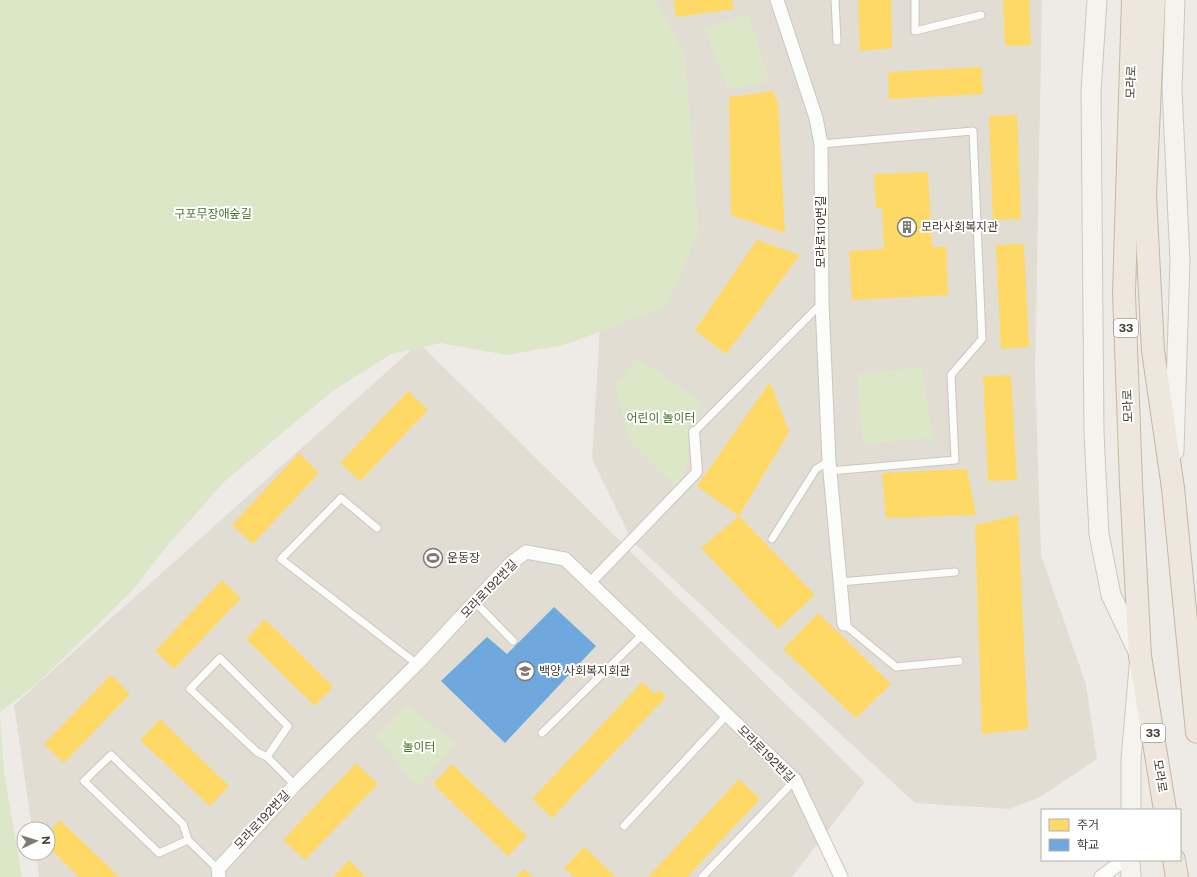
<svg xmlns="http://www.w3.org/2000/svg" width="1197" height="877" viewBox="0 0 1197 877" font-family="'Public Sans','Noto Sans KR',sans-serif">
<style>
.residential{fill:#e2ddd3}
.green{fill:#dbe7c6}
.homes{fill:#ffd966}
.schools{fill:#6fa8dc}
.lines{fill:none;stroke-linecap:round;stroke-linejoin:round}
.service-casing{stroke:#cac7c2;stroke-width:9}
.pedestrian-casing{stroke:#cac7c2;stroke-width:12}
.minor-casing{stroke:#cac7c2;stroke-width:15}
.secondary-casing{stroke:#ccc8bd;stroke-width:21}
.trunk-casing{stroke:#c5b8a2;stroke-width:24}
.service{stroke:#fcfcfb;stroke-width:7}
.pedestrian{stroke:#fcfcfb;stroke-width:10}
.minor{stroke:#fcfcfb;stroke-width:13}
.secondary{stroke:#f5f3ed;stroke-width:19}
.trunk{stroke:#ede7dd;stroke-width:22}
.labels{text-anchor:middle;stroke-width:4;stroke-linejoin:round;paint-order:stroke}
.shield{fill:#fff;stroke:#7b7670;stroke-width:1}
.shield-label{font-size:11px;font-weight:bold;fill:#423c33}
.street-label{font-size:12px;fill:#423c33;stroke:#fff}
.park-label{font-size:12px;fill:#457129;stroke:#fff}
.poi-label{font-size:12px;fill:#423c33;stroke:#fff;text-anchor:start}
</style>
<rect width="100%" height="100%" fill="#eeebe6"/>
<g class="residential">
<polygon points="620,0 1042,0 1035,372 1041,555 1086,684 1097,759 1040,797 1009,809 915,803 632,541 592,459"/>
<polygon points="419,343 865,782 792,877 39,877 36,853 48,853 48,829 32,829 14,705"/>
</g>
<g class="green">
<polygon points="0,0 656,0 685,56 699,232 666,307 564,345 507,355 441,343 391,354 330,393 225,481 167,546 132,591 37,684 0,712"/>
<polygon points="748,14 769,80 728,90 704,29"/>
<polygon points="636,357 701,402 680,491 630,443 616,387"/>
<polygon points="922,367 933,438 863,444 857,374"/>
<polygon points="409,704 456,745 417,788 377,736"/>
<polygon points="0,715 4,772 22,877 0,877"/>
</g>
<g class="homes">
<polygon points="674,0 732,0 734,9 676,17"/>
<polygon points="858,0 891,0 892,48 860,51"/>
<polygon points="1003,0 1029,0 1031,45 1005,46"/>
<polygon points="981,67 983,94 889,99 888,72"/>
<polygon points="773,91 778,104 785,233 731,215 729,97"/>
<polygon points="1017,115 1021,219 993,220 989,116"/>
<polygon points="928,172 932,247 946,246 948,295 852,300 849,251 884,249 882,208 876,208 874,174"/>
<polygon points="757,240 800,255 726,354 695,330"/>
<polygon points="1024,244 1029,347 1001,349 996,245"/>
<polygon points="1011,375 1017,480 988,481 983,376"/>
<polygon points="770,382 789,432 739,516 697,486"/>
<polygon points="408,391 428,410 360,481 340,463"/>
<polygon points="299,453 319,473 253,544 232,525"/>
<polygon points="967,469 976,515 886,518 882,473"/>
<polygon points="1018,515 1028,729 982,734 975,525"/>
<polygon points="739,516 815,595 778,629 701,548"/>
<polygon points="222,580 241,598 174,669 155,651"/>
<polygon points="818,613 891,684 856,718 783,649"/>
<polygon points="265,619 333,687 315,706 246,639"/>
<polygon points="111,675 130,694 64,763 44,744"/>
<polygon points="642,682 655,694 659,690 666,697 552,818 532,799"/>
<polygon points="160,719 229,786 210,806 140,740"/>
<polygon points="356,763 378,784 305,860 283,840"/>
<polygon points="452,764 527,836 508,856 433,784"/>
<polygon points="739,779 760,799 687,877 648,877"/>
<polygon points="60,820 119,877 79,877 48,847 48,833"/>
<polygon points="584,847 616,877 574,877 564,868"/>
<polygon points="349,860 366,877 333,877"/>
<polygon points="524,869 533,877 516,877"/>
</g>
<polygon class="schools" points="554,607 596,646 505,743 441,681 487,637 507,654"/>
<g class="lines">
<defs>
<g id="service">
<polyline points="835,0 837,41"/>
<polyline points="915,0 915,31 981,15"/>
<polyline points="821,144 973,131 982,339 951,375 955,460 830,471"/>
<polyline points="694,432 822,303"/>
<polyline points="377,528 341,498 281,559 417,664"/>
<polyline points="772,539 816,469 829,461"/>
<polyline points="840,582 955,572"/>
<polyline points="475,602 513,641"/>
<polyline points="844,624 896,667 959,661"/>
<polyline points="542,733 643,634"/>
<polyline points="267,757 288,726 220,658 190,689 257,752 267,757 295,785"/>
<polyline points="624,826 727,715"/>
<polyline points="188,840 183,824 111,755 84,781 159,853 188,840 218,869"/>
<polyline points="702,877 795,780"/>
</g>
<polyline id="pedestrian" points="590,583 697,472 694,432"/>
<g id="minor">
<polyline points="777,0 816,118 821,144 822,303 829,461 844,624"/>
<polyline points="219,877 218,869 295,785 417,664 510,564 526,552 565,559 795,780 841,877"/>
<polyline points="1101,877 1124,860"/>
</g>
<g id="secondary">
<polyline points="1097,0 1091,92 1094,432 1099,534 1111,595 1140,656 1131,759 1131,810"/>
<polyline points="1174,451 1180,261 1172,89 1175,0"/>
<polyline points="1130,860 1131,877"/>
</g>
<g id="trunk">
<polyline points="1133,0 1124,293 1131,483 1140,656 1165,810"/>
<polyline points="1154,0 1145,195 1153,351 1173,488 1197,732"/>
<polyline points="1174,860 1177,877"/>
</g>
</defs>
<use href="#service" class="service-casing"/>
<use href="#pedestrian" class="pedestrian-casing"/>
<use href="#minor" class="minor-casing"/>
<use href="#secondary" class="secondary-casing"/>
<use href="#trunk" class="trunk-casing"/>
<use href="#service" class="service"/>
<use href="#pedestrian" class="pedestrian"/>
<use href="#minor" class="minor"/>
<use href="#secondary" class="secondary"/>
<use href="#trunk" class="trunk"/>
</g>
<defs>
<symbol id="building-ring" viewBox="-11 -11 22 22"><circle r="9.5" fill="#fff" stroke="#7e7972" stroke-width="1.5"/><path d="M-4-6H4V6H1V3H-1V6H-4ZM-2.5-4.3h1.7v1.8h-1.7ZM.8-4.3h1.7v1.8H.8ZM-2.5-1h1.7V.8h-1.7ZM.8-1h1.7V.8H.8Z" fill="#7e7972"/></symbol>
<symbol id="stadium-ring" viewBox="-11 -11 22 22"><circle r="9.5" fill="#fff" stroke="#7e7972" stroke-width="1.5"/><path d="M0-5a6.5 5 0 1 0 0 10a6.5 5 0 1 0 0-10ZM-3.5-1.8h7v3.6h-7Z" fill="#7e7972"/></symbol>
<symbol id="school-ring" viewBox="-11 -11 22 22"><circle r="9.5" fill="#fff" stroke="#7e7972" stroke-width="1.5"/><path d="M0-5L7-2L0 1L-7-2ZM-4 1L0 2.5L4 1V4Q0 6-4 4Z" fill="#7e7972"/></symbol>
</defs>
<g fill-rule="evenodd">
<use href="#building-ring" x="896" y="216" width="22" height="22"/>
<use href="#stadium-ring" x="422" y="547" width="22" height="22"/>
<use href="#school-ring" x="514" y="660" width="22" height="22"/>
</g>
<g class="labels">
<g class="shield">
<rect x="1114" y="319" width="24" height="18" rx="3"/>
<rect x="1141" y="724" width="24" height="18" rx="3"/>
</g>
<g class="shield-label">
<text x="1126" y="332">33</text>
<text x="1153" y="737">33</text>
</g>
<g class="street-label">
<text transform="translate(1131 82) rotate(-88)" y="4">모라로</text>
<text transform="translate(821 232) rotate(-90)" y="4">모라로110번길</text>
<text transform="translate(1128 406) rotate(-92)" y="4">모라로</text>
<text transform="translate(489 589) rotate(-46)" y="4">모라로192번길</text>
<text transform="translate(766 754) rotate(45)" y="4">모라로192번길</text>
<text transform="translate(1160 776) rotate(81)" y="4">모라로</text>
<text transform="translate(262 820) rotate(-47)" y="4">모라로192번길</text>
</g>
<g class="park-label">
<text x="213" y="218">구포무장애숲길</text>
<text x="661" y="422">어린이 놀이터</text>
<text x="419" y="751">놀이터</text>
</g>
<g class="poi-label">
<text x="921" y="231">모라사회복지관</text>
<text x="447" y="562">운동장</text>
<text x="539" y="675">백양 사회복지회관</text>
</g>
</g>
<rect x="1041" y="809" width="140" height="52" fill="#ffffff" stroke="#b3b1ad"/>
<rect x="1049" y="819" width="20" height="12" fill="#ffd966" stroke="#b3b1ad"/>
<text x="1077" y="829" font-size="12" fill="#423c33">주거</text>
<rect x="1049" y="839" width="20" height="12" fill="#6fa8dc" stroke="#b3b1ad"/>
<text x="1077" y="849" font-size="12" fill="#423c33">학교</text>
<g transform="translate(36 841) rotate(86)"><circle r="19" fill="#ffffff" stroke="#b3b1ad"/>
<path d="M0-3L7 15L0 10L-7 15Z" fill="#7e7972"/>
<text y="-6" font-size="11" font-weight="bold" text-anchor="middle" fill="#423c33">N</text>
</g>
</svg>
